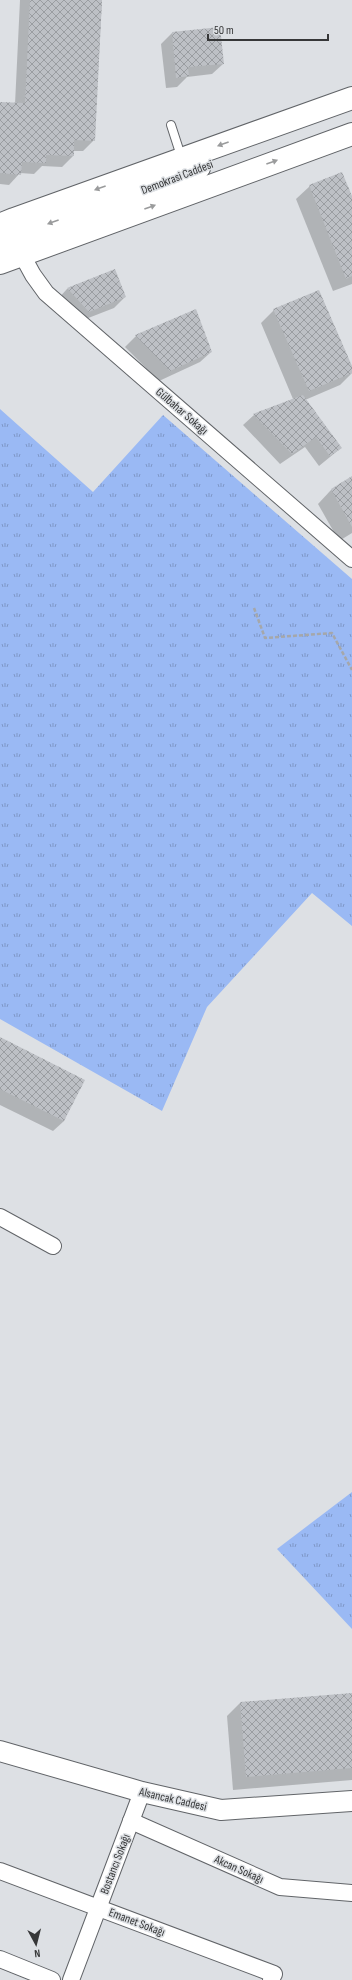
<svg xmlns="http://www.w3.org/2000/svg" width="352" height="1980" viewBox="0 0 352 1980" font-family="'Sofia Sans Condensed',sans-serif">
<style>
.grass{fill:url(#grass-tufts)}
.shadow{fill:#0003}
.building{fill:url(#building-cross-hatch)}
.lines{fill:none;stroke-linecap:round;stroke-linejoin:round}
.service-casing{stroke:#616468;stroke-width:10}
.minor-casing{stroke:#616468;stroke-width:18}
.tertiary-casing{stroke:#616468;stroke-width:22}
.primary-casing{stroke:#616468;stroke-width:24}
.path{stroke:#a5a7aa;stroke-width:2.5;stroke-dasharray:4 2;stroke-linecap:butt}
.service{stroke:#fff;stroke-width:8}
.minor{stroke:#fff;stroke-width:16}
.tertiary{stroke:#fff;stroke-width:20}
.primary{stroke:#fff;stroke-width:22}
.oneway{fill:#9a9b9c}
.labels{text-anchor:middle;stroke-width:3;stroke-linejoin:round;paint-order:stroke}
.street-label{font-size:12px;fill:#363738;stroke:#dde0e4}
</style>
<defs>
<pattern id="grass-tufts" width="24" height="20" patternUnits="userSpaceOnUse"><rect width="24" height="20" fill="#9ab9f4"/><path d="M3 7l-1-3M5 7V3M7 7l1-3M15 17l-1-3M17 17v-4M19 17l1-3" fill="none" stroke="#7e97c7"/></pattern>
<pattern id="building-cross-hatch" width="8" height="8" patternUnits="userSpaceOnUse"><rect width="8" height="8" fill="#bdc0c5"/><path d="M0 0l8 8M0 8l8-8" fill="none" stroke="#9a9da1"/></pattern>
</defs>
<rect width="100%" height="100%" fill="#dde0e4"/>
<g class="grass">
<polygon points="0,409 93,492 163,415 352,579 352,926 312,893 207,1007 162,1111 0,1019"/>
<polygon points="352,1492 352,1629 277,1549"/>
</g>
<g class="shadow">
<polygon points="20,0 102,0 94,140 83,151 73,151 73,156 62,167 42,166 34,174 20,173 9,185 0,184 0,103 15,104"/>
<polygon points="219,28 223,64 212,74 187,77 177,87 166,88 161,44 172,33"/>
<polygon points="310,186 352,199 352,284 333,291 296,199"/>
<polygon points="114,270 125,297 114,308 78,322 57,300 67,289"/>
<polygon points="274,310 352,368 352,373 340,385 305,400 341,448 319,466 305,447 280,464 243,425 254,415 293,399 261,323"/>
<polygon points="195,311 211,352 200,362 159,381 125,347 136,336"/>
<polygon points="352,477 352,533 339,541 318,504 331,490"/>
<polygon points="0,1038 64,1121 53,1131 0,1105"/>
<polygon points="352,1694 352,1780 233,1790 227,1716 240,1703"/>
</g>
<g class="building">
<polygon points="30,0 102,0 95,141 74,140 74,156 46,155 46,163 22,162 21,175 0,173 0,102 25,103"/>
<polygon points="220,27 224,64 188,67 189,76 176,78 172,32"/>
<polygon points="342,172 352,196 352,276 346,279 309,185"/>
<polygon points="115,269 126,297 89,312 67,288"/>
<polygon points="319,290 352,366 352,373 309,391 273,309"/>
<polygon points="196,309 212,352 170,371 135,335"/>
<polygon points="303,395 342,448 330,456 316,437 292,454 253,414"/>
<polygon points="352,476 352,527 331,489"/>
<polygon points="0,1037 85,1080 64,1121 0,1089"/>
<polygon points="352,1693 352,1768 246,1777 240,1702"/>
</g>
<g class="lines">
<defs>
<polyline id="service" points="171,125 182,159"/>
<g id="minor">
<polyline points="22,255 33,275 46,293 352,559"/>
<polyline points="0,1217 53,1246"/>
<polyline points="131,1821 280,1887 352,1893"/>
<polyline points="0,1871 274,1974 271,1980"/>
<polyline points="0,1959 52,1980"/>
<polyline points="71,1980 142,1792"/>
</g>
<polyline id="tertiary" points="0,1751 142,1792 221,1810 352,1801"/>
<g id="primary">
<polyline points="0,229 4,223 14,219 352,98"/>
<polyline points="0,241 199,168"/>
<polyline points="0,263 352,134"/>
</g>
</defs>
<use href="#service" class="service-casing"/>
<use href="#minor" class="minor-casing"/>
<use href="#tertiary" class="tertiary-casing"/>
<use href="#primary" class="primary-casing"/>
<polyline class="path" points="254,608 265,638 332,633 352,670"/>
<use href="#service" class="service"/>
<use href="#minor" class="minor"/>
<use href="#tertiary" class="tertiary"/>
<use href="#primary" class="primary"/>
</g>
<defs><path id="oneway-solid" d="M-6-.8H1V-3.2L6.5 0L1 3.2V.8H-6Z"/></defs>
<g class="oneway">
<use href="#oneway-solid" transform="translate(223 144) rotate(160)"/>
<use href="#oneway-solid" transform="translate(272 162) rotate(-20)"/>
<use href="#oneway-solid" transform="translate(100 188) rotate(160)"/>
<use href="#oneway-solid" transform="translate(150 207) rotate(-20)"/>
<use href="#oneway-solid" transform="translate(53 222) rotate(160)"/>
</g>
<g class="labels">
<g class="street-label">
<text transform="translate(177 177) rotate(-21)" y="4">Demokrasi Caddesi</text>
<text transform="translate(182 411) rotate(41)" y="4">Gülbahar Sokağı</text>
<text transform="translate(173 1799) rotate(13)" y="4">Alsancak Caddesi</text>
<text transform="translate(115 1864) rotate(-69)" y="4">Bostancı Sokağı</text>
<text transform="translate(239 1869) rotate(24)" y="4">Akcan Sokağı</text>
<text transform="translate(137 1922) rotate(21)" y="4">Emanet Sokağı</text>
</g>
</g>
<g transform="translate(36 1944) rotate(173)" stroke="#dde0e4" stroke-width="3" paint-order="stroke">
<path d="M0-3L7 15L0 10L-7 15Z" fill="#363738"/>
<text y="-6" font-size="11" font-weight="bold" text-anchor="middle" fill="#363738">N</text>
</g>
<path d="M208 34v6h120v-6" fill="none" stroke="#363738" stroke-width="2"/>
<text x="214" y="34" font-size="12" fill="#363738" stroke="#dde0e4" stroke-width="3" paint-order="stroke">50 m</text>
</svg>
